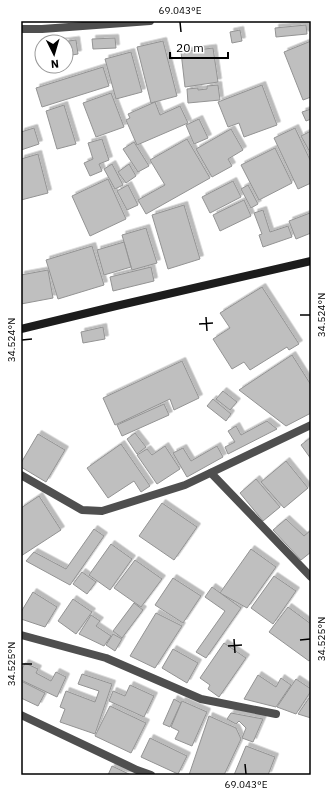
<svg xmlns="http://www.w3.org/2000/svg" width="332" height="796" viewBox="0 0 332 796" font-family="'IBM Plex Sans',sans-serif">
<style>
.building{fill:#bfbfbf;stroke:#939393;filter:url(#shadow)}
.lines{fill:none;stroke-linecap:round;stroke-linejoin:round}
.street{stroke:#4f4f4f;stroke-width:8}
.secondary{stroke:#1c1c1c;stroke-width:8}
.ticks{fill:none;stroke:#000;stroke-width:1.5}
.neatline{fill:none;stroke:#000;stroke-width:1.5}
.ticks-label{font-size:10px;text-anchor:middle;fill:#000}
</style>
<defs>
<filter id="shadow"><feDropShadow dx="3.5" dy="-3.5" stdDeviation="0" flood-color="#0004"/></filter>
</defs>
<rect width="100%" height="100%" fill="#fff"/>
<g class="building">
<polygon points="306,25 307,34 276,37 275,28"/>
<polygon points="240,30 242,41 232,43 230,32"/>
<polygon points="115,38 116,48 93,49 92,39"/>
<polygon points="76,40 78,54 66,56 66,42 61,42"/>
<polygon points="163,41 177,96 151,103 137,47"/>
<polygon points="311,41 311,97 303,100 284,52"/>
<polygon points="213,48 218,82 185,87 181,52"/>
<polygon points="131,52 142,92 116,99 105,59"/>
<polygon points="103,67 109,86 42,107 36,88"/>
<polygon points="218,85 220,100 188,103 187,89 198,88 198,90 207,89 207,86"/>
<polygon points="262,85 277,125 244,137 239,123 228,127 218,102"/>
<polygon points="111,93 124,127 96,137 83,103"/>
<polygon points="155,102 160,115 180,106 188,123 137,145 126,120 130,118 128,114"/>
<polygon points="64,105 76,144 57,149 46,111"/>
<polygon points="311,109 311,119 306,121 302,112"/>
<polygon points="199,119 208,138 194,144 186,125"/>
<polygon points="34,128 39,144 21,150 21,132"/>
<polygon points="295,128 311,162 311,183 298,189 274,138"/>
<polygon points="231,129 243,150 228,159 232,166 212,177 196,149"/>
<polygon points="311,131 311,154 301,136"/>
<polygon points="102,139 109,160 99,164 102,171 90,176 84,163 93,159 88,143"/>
<polygon points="187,139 210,178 146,214 138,200 165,185 150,160"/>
<polygon points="134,142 149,166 138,172 123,149"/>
<polygon points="275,148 292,183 259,200 241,165"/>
<polygon points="38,154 48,193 21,200 21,159"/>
<polygon points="112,164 123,185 115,189 104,169"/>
<polygon points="129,164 136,176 126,183 118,172"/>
<polygon points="108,179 126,219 90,236 72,196"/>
<polygon points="233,181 241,197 210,213 202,197"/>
<polygon points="128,185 138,205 127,210 117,191"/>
<polygon points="248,185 258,204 251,208 241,189"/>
<polygon points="244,200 251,216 220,231 213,215"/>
<polygon points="184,205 200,259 168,269 152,215"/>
<polygon points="263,210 270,232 288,226 292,237 263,247 259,235 262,234 254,213"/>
<polygon points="310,213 311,215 311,233 296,239 289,221"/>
<polygon points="146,228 157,263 132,270 122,235"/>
<polygon points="124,242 131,267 104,275 97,250"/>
<polygon points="92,246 104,285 58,299 46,260"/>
<polygon points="151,267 154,281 113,291 110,277"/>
<polygon points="48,270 53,298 21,304 21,275"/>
<polygon points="262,287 299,344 289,350 287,347 250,370 244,362 232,369 213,339 230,328 220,313"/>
<polygon points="103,327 105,339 83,343 81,332"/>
<polygon points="292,355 311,385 311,413 286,426 239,390"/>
<polygon points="182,361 199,398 174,410 170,399 115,425 103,398"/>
<polygon points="223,391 237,402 230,410 216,399"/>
<polygon points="213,399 231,414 226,421 207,406"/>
<polygon points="164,404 169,415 122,436 117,425"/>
<polygon points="267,421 277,429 228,454 225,447 235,442 228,431 236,426 241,435"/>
<polygon points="135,433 146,447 137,454 127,439"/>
<polygon points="38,434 65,450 46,482 21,467 21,463"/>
<polygon points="310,438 311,439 311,459 301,445"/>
<polygon points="121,444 150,486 141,492 134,481 108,498 87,468"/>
<polygon points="165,446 180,469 157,484 137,455 147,449 152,455"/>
<polygon points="217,446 223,457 187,477 173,453 183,448 191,461"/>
<polygon points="286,461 308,488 284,508 261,482"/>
<polygon points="256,479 280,507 263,521 240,493"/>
<polygon points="39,496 61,530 21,556 21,508"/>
<polygon points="162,503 197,527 174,560 139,536"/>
<polygon points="286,519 304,536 311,530 311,552 301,560 273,530"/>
<polygon points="94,529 104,536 70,585 26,561 34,552 66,569"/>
<polygon points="111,544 132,559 110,590 89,575"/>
<polygon points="251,549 276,567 247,608 220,593"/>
<polygon points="135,560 162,579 141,607 114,588"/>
<polygon points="82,572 96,582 87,594 73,584"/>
<polygon points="274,576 296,591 273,624 251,608"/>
<polygon points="173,578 201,596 183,623 155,605"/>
<polygon points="212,587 241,608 206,658 196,652 225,611 205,597"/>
<polygon points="33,592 57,607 45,627 21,619 21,612"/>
<polygon points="73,599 92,612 76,634 58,621"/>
<polygon points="134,603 143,610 122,638 113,631"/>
<polygon points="288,607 311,624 311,658 309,661 269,632"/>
<polygon points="156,613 182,626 155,668 130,656"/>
<polygon points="91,615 100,621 96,626 111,636 104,646 79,634"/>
<polygon points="113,634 122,639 115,651 106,645"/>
<polygon points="224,643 246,658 219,697 208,689 210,685 200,678"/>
<polygon points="173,649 198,663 187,683 162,668"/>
<polygon points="25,663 38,669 36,673 51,681 56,672 66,677 57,697 21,680 21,671"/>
<polygon points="82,674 112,684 95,734 60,722 65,709 60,707 66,691 95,702 99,691 78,684"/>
<polygon points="258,675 276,687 281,678 291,685 276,707 244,699"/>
<polygon points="296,679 311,689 311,691 296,714 277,707"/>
<polygon points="21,681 45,693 38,706 21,698"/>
<polygon points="130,685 154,696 144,717 109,701 113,691 125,696"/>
<polygon points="311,695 311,718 298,714"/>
<polygon points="174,699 181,703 170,727 163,724"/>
<polygon points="182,701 207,712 192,746 175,739 179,731 171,727"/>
<polygon points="110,706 146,723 131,753 95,736"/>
<polygon points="231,713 263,719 253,742 242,738 246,728 239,721 236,724 227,719"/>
<polygon points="209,716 236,728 241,739 224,775 189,775"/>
<polygon points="150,738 187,756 178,774 141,757"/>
<polygon points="246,746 275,757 268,775 234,775"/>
<polygon points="112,766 131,775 108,775"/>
</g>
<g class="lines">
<g class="street">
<polyline points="21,29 42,29 150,21"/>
<polyline points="211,473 311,577"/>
<polyline points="21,475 82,510 102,511 185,485 311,425"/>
<polyline points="21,635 106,658 201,699 276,714"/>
<polyline points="21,715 137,770 151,775"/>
</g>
<polyline class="secondary" points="21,329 116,306 311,261"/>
</g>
<path class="ticks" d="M 180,22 L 181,32M 300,315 L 310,315M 206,317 L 207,331M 199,324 L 213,323M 22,340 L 32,339M 234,639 L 235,653M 300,640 L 310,639M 228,646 L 242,645M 22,664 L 32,664M 245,764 L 246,774"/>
<rect width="332" height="796" fill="none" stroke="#ffffff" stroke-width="44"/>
<g transform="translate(54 54) rotate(175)"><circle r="19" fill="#ffffff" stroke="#999999"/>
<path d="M0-3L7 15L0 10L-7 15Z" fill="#000000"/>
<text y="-6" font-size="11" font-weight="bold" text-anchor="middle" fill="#000000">N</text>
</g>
<path d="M170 52v6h58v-6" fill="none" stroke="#000000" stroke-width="2"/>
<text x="176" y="52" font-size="12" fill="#000000" stroke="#ffffff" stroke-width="3" paint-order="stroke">20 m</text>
<rect x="22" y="22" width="288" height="752" class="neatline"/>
<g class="ticks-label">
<text x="180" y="14">69.043°E</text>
<text transform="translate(321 315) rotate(-90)" y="4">34.524°N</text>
<text transform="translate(11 340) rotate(-90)" y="4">34.524°N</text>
<text transform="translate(321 639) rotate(-90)" y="4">34.525°N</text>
<text transform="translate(11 664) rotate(-90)" y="4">34.525°N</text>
<text x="246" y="788">69.043°E</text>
</g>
</svg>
